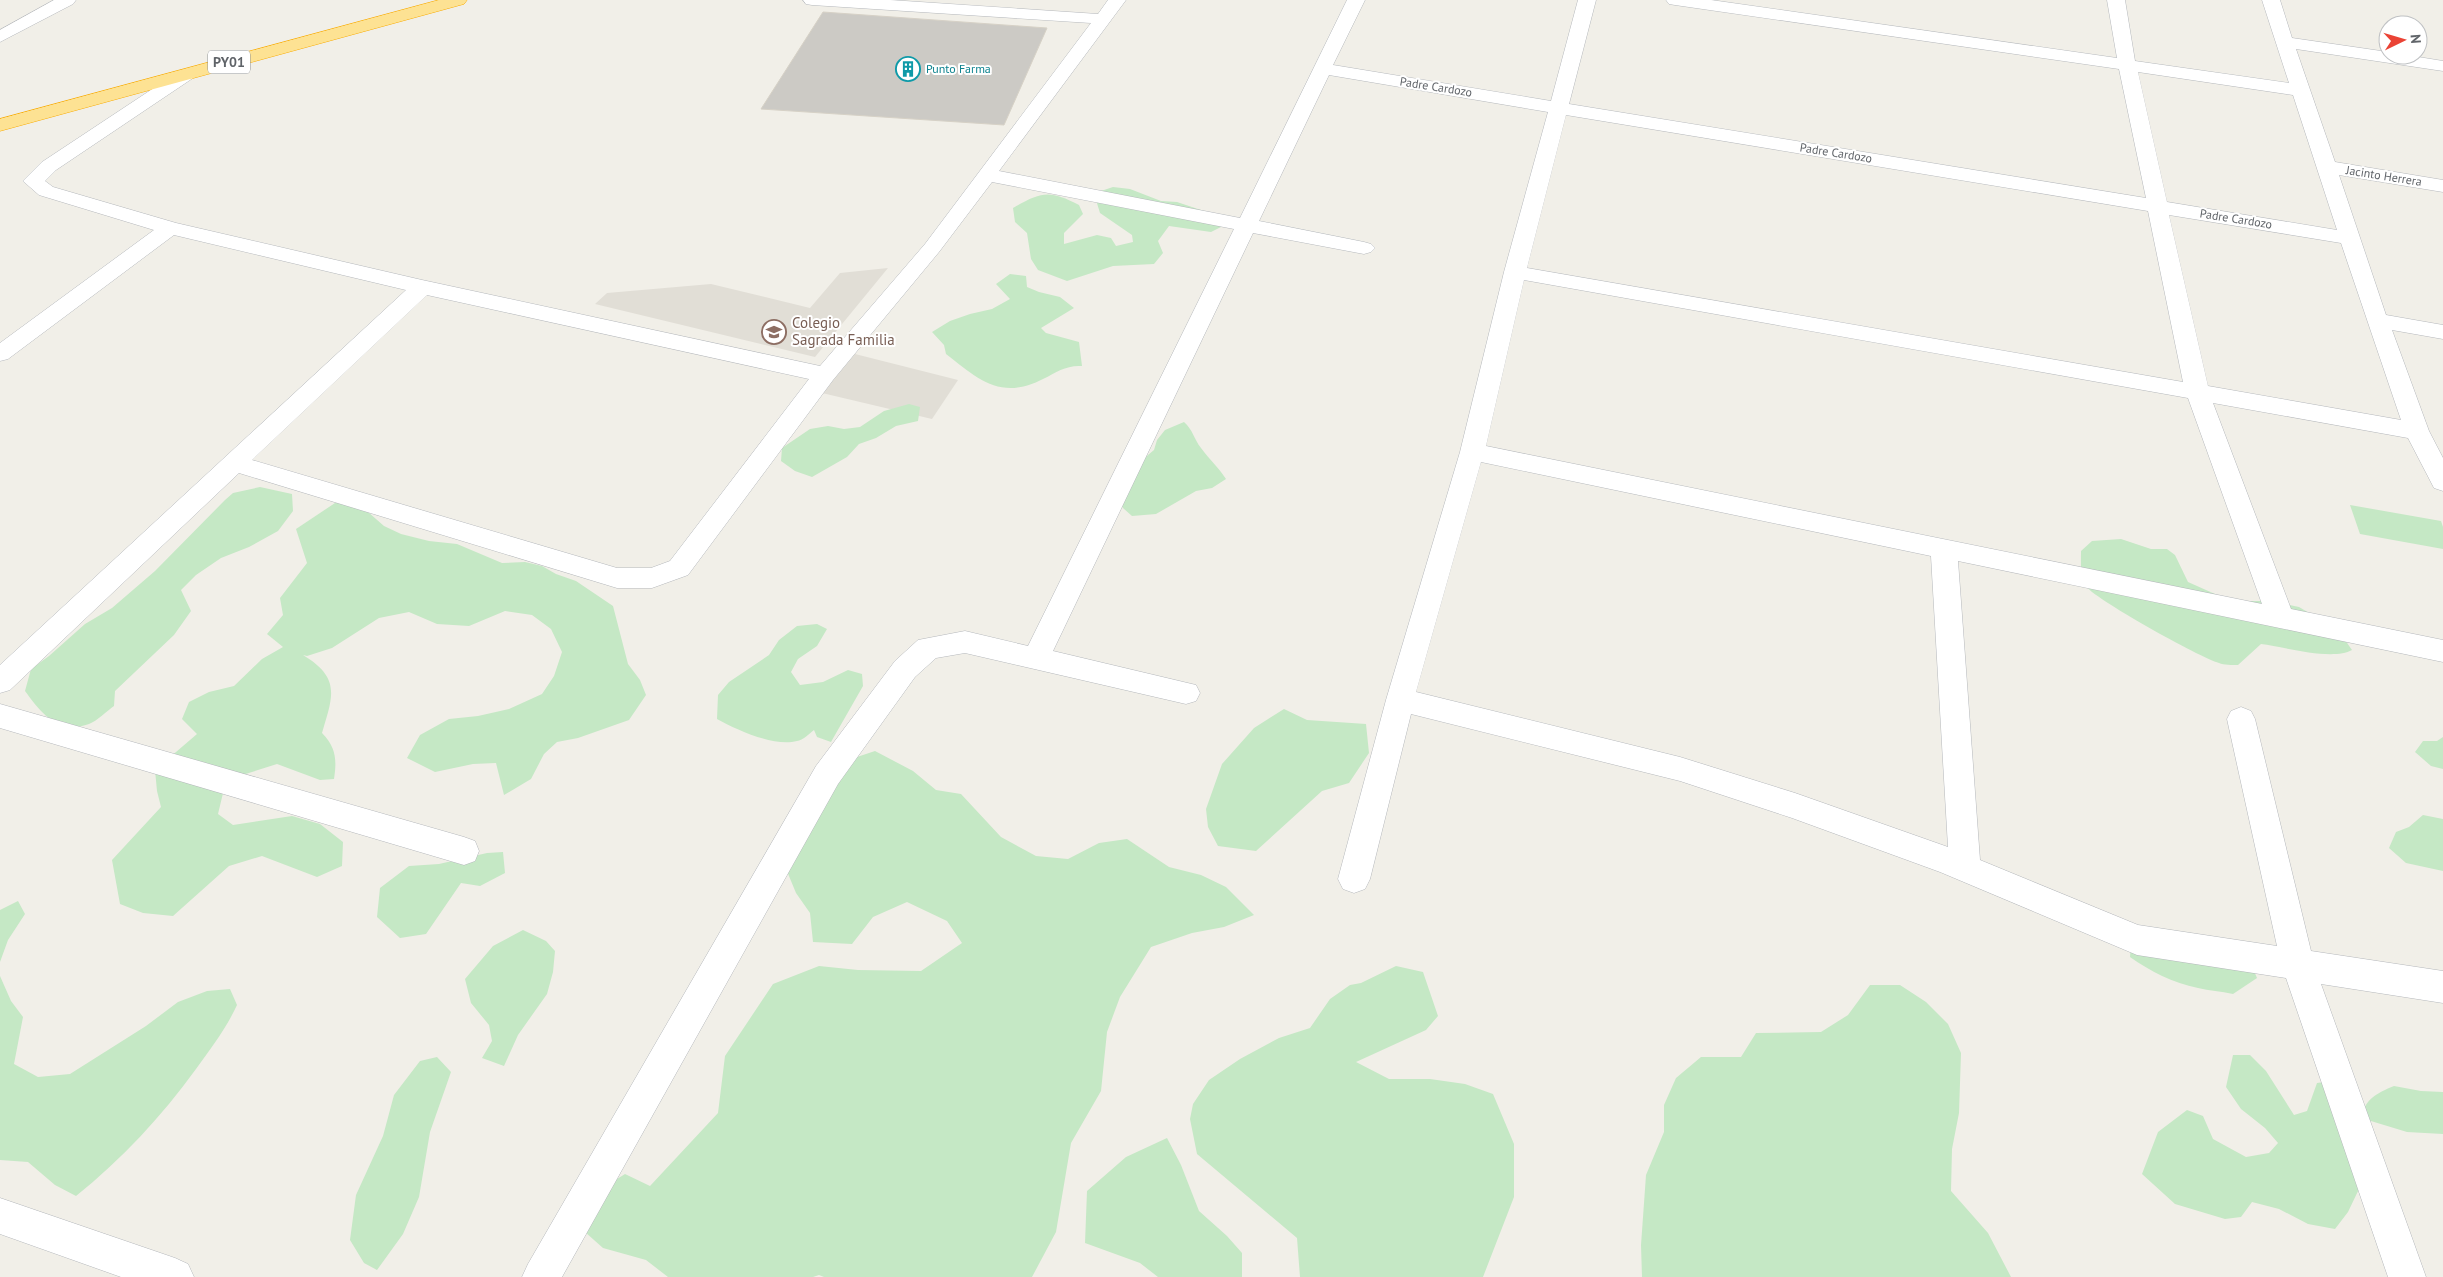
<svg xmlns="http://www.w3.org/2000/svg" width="2443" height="1277" viewBox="0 0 2443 1277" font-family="'PT Sans',sans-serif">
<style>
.education{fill:#e1ded6}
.green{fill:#c5e8c5}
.building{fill:#cccac5;stroke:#d6d1c6}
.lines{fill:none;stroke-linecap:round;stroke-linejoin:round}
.minor-casing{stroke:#b5b8bc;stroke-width:1}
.highway-casing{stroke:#f9ab00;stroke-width:1}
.minor{fill:#fff;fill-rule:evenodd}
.highway{fill:#fde293;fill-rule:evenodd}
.labels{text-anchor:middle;stroke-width:4;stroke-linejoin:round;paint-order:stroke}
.far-culture-label{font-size:12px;fill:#0d838f;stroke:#fff;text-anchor:start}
.far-street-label{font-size:12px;fill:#5f6368;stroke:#fff}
.shield{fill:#fff;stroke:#8f9295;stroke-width:1}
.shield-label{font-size:14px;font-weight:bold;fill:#5f6368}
.education-label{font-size:15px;fill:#785e54;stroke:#fff;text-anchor:start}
</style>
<rect width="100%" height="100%" fill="#f1efe8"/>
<g class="education">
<polygon points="888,268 815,357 595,304 607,293 711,284 810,308 840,273"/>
<polygon points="855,354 958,380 932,419 822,393"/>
</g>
<g class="green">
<path d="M 1113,187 L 1130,189 L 1161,201 L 1177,202 L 1210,213 L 1223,220 L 1221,227 L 1211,232 L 1169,226 L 1158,241 L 1163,253 L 1154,264 L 1113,266 L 1067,281 L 1038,270 L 1031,259 L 1027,233 L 1015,222 L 1013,208 C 1042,191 1050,190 1079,205 L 1083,214 L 1064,233 L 1064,244 L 1097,235 L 1111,238 L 1116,246 L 1133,242 L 1132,235 L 1100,213 L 1096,200 L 1101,191 Z"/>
<path d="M 1010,274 L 1026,276 L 1027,287 L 1039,292 L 1060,297 L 1074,308 L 1041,328 L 1046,333 L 1079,342 L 1082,366 C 1066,365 1057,372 1043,379 C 1001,401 978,379 946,354 L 944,345 L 932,332 L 950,321 L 970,314 L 992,309 L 1010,299 L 996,284 Z"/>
<polygon points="909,404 920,407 918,421 896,426 876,438 859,444 847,457 812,477 795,471 781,461 782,448 810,429 828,426 844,429 860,427 884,411"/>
<path d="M 1184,422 C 1193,430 1194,439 1201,448 C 1209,459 1219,468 1226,479 L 1212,488 L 1196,491 L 1156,514 L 1132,516 L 1123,508 L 1111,486 L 1154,450 L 1157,440 L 1165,430 Z"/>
<path d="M 260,487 L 292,494 L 293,511 L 278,531 L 249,547 L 221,558 L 196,575 L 181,590 L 191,611 L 174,635 L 115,691 L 114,706 C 107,711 97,721 89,724 C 58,735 41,713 25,691 L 31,669 L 49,656 L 85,624 L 112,608 L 155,571 L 225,500 L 233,493 Z"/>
<path d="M 347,502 L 368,512 L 384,526 L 401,534 L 429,541 L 457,544 L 502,563 L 525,562 L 542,566 L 556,574 L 576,581 L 613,606 L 628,664 L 640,680 L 646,695 L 629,720 L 578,738 L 557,742 L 544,754 L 531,779 L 504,795 L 496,763 L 473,764 L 435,772 L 407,758 L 420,735 L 449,719 L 478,716 L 509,709 L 542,694 L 554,676 L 562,652 L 551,629 L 532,615 L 505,611 L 469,626 L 437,624 L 409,612 L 379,618 L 332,648 L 307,656 L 303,655 C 341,678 333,696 322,733 C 336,747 337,760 334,779 L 320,780 L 277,764 L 236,777 L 224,789 L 218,814 L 233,825 L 292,816 L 320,824 L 343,842 L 342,866 L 317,877 L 262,856 L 229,866 L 173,916 L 143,913 L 120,904 L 112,860 L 161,807 L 157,791 L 155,770 L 197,734 L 182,719 L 189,702 L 209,692 L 234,686 L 262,659 L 283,647 L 267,634 L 283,615 L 280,598 L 307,563 L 296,529 L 335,503 Z"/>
<polygon points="2350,505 2441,521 2443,527 2443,549 2360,534"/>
<path d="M 2121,539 L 2151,549 L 2167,549 L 2175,555 L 2188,582 L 2224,598 L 2242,601 L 2271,601 L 2299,607 L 2338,630 L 2352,650 C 2332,661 2285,647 2261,644 L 2238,665 C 2232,665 2224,665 2219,663 C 2201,658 2092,598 2085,585 C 2080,575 2081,562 2081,551 L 2092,541 Z"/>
<path d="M 817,624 L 827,629 L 817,646 L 798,659 L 791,672 L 800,685 L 823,682 L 848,670 L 862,674 L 863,686 L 831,742 L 817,737 L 814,730 C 809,734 803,740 797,741 C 774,747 737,730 717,719 L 718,695 L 729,682 L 769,655 L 779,640 L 797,626 Z"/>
<polygon points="1284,709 1307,720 1366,724 1369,753 1349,783 1322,791 1256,851 1218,846 1208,827 1206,809 1222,764 1254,728"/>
<polygon points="2443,737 2443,769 2431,766 2415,752 2423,741 2437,741"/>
<polygon points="875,751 913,771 936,790 961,794 1001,837 1036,856 1068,859 1099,843 1127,839 1169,867 1201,875 1226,887 1254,915 1224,927 1192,933 1151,947 1120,997 1107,1032 1101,1091 1071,1143 1056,1232 1032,1277 824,1277 819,1275 813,1277 668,1277 646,1260 603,1248 585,1232 585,1199 625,1174 650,1186 718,1113 725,1056 773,984 819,966 858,970 921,971 962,943 947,921 907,902 873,917 852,944 813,942 810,913 796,893 784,864 851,759"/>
<polygon points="2423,815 2443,819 2443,871 2406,863 2389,848 2396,832 2409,827"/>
<polygon points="503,852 505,873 480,886 461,883 426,934 400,938 377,917 380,888 409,866 439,864 487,853"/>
<polygon points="18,901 25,914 8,940 0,962 0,910"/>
<polygon points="523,930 546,941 555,951 553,972 547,994 518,1035 504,1066 482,1058 492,1041 489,1025 471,1003 465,979 493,946"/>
<path d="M 2131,944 L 2251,964 L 2257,978 L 2233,994 C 2221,991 2209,991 2198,988 C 2173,983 2150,971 2130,957 Z"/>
<polygon points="1396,966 1423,972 1438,1016 1426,1030 1356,1062 1389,1079 1430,1079 1465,1084 1493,1094 1514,1144 1514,1197 1483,1277 1300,1277 1297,1238 1197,1154 1190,1119 1193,1104 1209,1080 1240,1059 1279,1038 1310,1028 1330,999 1350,985 1361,983"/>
<path d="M 0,976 L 11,1001 L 23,1017 L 14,1064 L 38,1077 L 70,1074 L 146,1026 L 178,1002 L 207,991 L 230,989 L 237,1005 C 226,1029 211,1048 196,1069 C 161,1117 122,1159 76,1196 L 55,1185 L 28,1162 L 0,1160 Z"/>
<polygon points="1870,985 1900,985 1926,1002 1948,1024 1961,1053 1959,1113 1952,1149 1951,1191 1988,1233 2011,1277 1642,1277 1641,1245 1646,1175 1664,1132 1664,1105 1676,1078 1701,1057 1741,1057 1756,1033 1821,1032 1848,1015"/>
<polygon points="2233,1055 2250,1055 2266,1071 2294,1115 2307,1111 2317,1083 2331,1081 2359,1189 2348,1212 2335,1229 2308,1224 2279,1209 2252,1202 2241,1217 2225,1219 2175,1204 2142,1174 2158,1132 2187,1110 2203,1116 2213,1139 2246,1157 2269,1153 2278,1143 2265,1128 2241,1109 2226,1087"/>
<polygon points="437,1057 451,1072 430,1132 419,1197 403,1234 377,1270 364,1263 350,1240 356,1195 383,1136 394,1095 420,1061"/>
<path d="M 2394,1086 L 2421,1091 L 2443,1092 L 2443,1134 L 2407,1132 L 2361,1118 C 2365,1099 2377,1093 2394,1086 Z"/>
<polygon points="1167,1138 1181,1165 1199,1211 1227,1236 1242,1253 1242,1277 1158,1277 1140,1263 1085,1243 1087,1191 1126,1157"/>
</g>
<polygon class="building" points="823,12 1047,28 1004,125 761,109"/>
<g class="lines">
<defs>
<g id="minor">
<polygon points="54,0 76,0 73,4 0,42 0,30"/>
<path d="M 803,0 L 890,0 L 1098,14 L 1108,0 L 1126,0 L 999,171 L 1240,218 L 1347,0 L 1365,0 L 1333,65 L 1551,101 L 1578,0 L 1596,0 L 1569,104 L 2146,198 L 2119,69 L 1675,5 L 1669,4 L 1666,0 L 1711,0 L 2117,58 L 2107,0 L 2125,0 L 2135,61 L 2289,83 L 2262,0 L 2280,0 L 2292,38 L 2388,52 L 2388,55 L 2406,55 L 2443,61 L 2443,71 L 2296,49 L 2335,162 L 2443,180 L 2443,192 L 2339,175 L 2386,315 L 2443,325 L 2443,339 L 2392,330 L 2429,431 L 2443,458 L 2443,491 L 2434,488 L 2408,438 L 2213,403 L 2291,609 L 2443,640 L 2443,662 L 1958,561 L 1980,860 L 2138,925 L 2277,946 L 2227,719 L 2231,711 L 2241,707 L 2251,711 L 2255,719 L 2311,951 L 2443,971 L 2443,1003 L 2321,984 L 2426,1277 L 2388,1277 L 2286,978 L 2137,955 L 1940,872 L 1792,818 L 1680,781 L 1411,714 L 1370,879 L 1365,889 L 1354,893 L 1343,889 L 1338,879 L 1386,700 L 1460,452 L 1504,272 L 1548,112 L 1329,75 L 1259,221 L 1364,242 L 1371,244 L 1375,248 L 1371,252 L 1364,254 L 1253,233 L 1053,651 L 1196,685 L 1200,693 L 1196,701 L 1186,704 L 965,653 L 936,658 L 915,677 L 838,784 L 562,1277 L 522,1277 L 528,1264 L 816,766 L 895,661 L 918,640 L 965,631 L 1028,646 L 1234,229 L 992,182 L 939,252 L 833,380 L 688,575 L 652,588 L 617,588 L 239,473 L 10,690 L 0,693 L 0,665 L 406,290 L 174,235 L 8,359 L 0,361 L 0,343 L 154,230 L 39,195 L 23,181 L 42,162 L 181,70 L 193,70 L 196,74 L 193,78 L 56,170 L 45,181 L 53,187 L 176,223 L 422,280 L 820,366 L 925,244 L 1091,23 L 812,5 L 806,4 ZM 2138,72 L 2293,95 L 2337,230 L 2167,202 ZM 1566,115 L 2148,211 L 2183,382 L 1527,268 ZM 2169,215 L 2341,243 L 2401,420 L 2208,386 ZM 1524,280 L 2188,398 L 2262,604 L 1486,446 ZM 427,295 L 809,379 L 670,561 L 651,568 L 617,568 L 252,460 ZM 1481,462 L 1931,556 L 1948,847 L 1795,793 L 1680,757 L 1416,692 Z"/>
<polygon points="0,704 464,837 475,841 479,851 475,861 464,865 0,728"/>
<polygon points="0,1198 175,1258 188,1264 194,1277 121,1277 0,1234"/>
</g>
<polygon id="highway" points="439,0 467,0 464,4 0,131 0,119"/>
</defs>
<use href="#minor" class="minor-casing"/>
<use href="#highway" class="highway-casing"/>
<use href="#minor" class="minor"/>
<use href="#highway" class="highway"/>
</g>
<defs>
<symbol id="building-ring" viewBox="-11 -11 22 22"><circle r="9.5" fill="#fff" stroke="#0f9aa8" stroke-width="1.5"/><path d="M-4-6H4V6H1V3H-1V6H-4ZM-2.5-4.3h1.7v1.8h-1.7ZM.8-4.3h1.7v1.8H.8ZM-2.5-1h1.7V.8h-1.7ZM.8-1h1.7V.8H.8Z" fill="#0f9aa8"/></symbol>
<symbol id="school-ring" viewBox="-11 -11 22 22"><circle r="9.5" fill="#fff" stroke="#8d6e63" stroke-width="1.5"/><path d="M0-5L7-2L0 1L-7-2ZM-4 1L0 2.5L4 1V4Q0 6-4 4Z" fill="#8d6e63"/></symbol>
</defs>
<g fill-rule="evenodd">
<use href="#building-ring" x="894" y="55" width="28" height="28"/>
<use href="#school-ring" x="760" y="318" width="28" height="28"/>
</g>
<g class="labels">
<g class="far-culture-label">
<text x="926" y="73">Punto Farma</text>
</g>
<g class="far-street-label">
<text transform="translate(1436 87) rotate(9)" y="4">Padre Cardozo</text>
<text transform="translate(1836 153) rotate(9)" y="4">Padre Cardozo</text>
<text transform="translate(2384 176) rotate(9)" y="4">Jacinto Herrera</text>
<text transform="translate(2236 219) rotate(9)" y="4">Padre Cardozo</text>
</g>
<rect class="shield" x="208" y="50.5" width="42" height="23" rx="4"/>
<g class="shield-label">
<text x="229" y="67">PY01</text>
</g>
<g class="education-label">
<text x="792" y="328">Colegio<tspan x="792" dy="17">Sagrada Familia</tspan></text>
</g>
</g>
<g transform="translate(2403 40) rotate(85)"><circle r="24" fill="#ffffff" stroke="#bfc1c3"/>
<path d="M0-4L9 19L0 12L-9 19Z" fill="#ea4335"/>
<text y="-8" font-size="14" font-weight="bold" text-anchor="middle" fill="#5f6368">N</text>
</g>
</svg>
